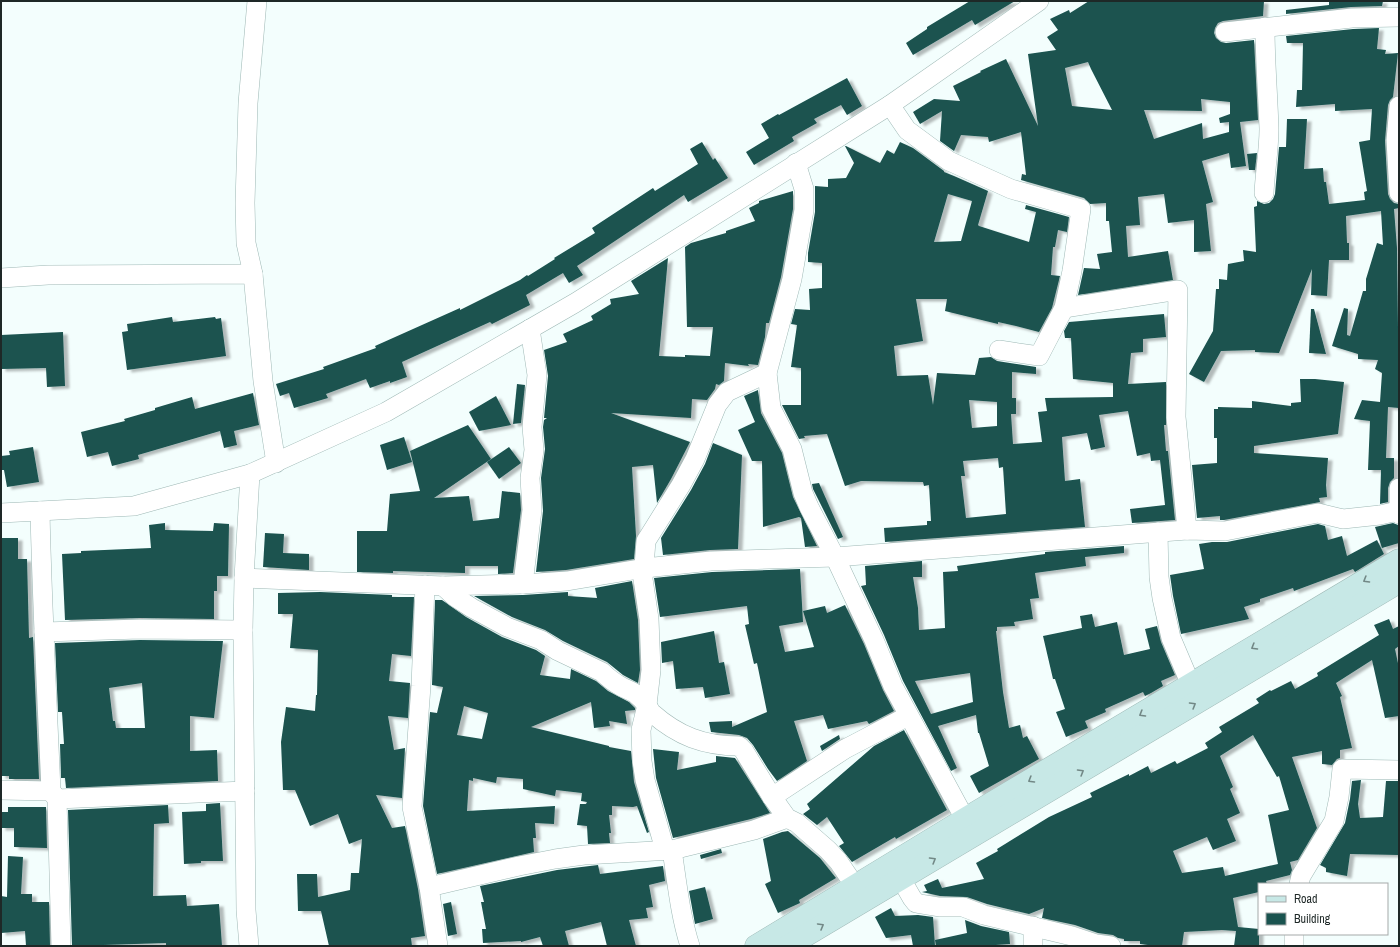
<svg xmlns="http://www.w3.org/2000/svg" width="1400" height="947" viewBox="0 0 1400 947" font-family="'Archivo Narrow',sans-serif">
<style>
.building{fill:#1a534f;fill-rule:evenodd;filter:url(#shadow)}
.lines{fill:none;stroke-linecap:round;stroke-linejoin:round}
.minor-casing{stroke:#9eb8b5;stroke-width:20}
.secondary-casing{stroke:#9eb8b5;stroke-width:23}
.minor{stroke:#fff;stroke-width:19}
.secondary{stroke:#c7e8e6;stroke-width:22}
.oneway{stroke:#728886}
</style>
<defs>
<filter id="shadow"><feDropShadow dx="4.5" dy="2.5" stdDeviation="1" flood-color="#0004"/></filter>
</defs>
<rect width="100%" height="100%" fill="#f3fefd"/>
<g class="building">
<polygon points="970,1 1015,1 975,25 972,20 913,55 906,43 927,29 927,27"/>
<path d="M 1089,1 L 1264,1 L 1263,16 L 1223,21 L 1218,23 L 1215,28 L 1214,33 L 1216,38 L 1221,42 L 1226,43 L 1254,40 L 1258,120 L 1240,122 L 1246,166 L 1231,168 L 1229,153 L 1202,161 L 1213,202 L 1206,204 L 1211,251 L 1194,252 L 1194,220 L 1168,223 L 1164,194 L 1138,197 L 1140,225 L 1126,226 L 1128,257 L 1168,251 L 1173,280 L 1078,295 L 1084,268 L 1100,269 L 1097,254 L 1112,252 L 1109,221 L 1106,221 L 1106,203 L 1090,204 L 1084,198 L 1021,180 L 1022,174 L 1026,175 L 1021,132 L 989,142 L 988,137 L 961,135 L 954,151 L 940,141 L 942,111 L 920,124 L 913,112 L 934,99 L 960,101 L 953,86 L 981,72 L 980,71 L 1006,59 L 1038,126 L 1028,54 L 1056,50 L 1047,37 L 1058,30 L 1050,19 L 1069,10 L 1070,13 ZM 1088,62 L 1091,69 L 1112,110 L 1072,106 L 1065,68 ZM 1201,99 L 1230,102 L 1230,114 L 1219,118 L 1220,123 L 1229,122 L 1229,132 L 1203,139 L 1202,123 L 1154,139 L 1144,110 L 1202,111 Z"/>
<polygon points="1329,1 1383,1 1382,6 1351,7 1286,14 1286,10 1329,5"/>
<polygon points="1379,28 1377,49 1386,50 1385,54 1398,53 1393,97 1390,100 1388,105 1385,141 1388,194 1390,199 1394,203 1399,204 1399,208 1394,209 1397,248 1399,408 1388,407 1386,458 1394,458 1394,478 1390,482 1388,488 1388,502 1380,504 1381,470 1368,470 1370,421 1354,419 1362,400 1380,402 1382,373 1375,369 1378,360 1358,359 1358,354 1332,346 1344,308 1348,309 1347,335 1350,336 1363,291 1366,291 1366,279 1377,243 1383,245 1381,211 1346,216 1347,243 1349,243 1349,260 1329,260 1327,296 1311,295 1312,269 1279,353 1255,352 1255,350 1221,351 1204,382 1189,374 1213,331 1216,289 1219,289 1219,279 1227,280 1228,264 1244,261 1243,250 1256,252 1254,207 1257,206 1257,201 1264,204 1269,203 1273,199 1275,194 1279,147 1286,147 1287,119 1307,119 1304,169 1323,168 1324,182 1326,182 1329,204 1365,200 1364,192 1367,191 1359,142 1370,140 1372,109 1335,111 1335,104 1296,107 1297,90 1302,90 1303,43 1287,43 1286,36 1353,29"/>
<polygon points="847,78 862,106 847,115 841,105 814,119 817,123 792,137 794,141 754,165 746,152 769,138 761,124 778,114 779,115"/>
<polygon points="702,142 713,160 715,158 728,178 688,202 684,195 594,255 577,266 583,275 569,283 563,273 526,295 530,305 492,324 490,322 402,362 407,377 390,383 390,381 370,388 366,379 326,394 328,398 294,408 289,393 280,396 276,384 324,369 323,367 376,348 375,346 460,308 460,310 520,280 527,275 528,276 555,259 554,258 595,233 592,228 653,188 655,191 698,164 690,149"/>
<path d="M 900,142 L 913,148 L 944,171 L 944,172 L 954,176 L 988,191 L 978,225 L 979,226 L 1029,242 L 1036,212 L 1025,209 L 1026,205 L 1069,217 L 1067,232 L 1058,230 L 1055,247 L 1053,247 L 1051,275 L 1060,276 L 1052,308 L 1039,332 L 1016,326 L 998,322 L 998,324 L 945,311 L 947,299 L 916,299 L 923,341 L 894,346 L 897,376 L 928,375 L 933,405 L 937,373 L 975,375 L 979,358 L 991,357 L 997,361 L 1036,367 L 1036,374 L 1012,372 L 1012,398 L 1016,398 L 1016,414 L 1011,414 L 1013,444 L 1042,442 L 1038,412 L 1047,411 L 1045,398 L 1113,397 L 1113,383 L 1073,379 L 1071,338 L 1065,338 L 1064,331 L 1069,322 L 1164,314 L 1166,337 L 1143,339 L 1143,352 L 1131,353 L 1128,384 L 1166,382 L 1166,425 L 1164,425 L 1166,451 L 1168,451 L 1175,520 L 1132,523 L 1130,509 L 1165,505 L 1160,460 L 1151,461 L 1150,453 L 1137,456 L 1128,411 L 1099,415 L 1105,447 L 1091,450 L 1087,433 L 1062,437 L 1065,481 L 1080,479 L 1085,527 L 885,542 L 884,528 L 927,525 L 927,521 L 931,521 L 929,485 L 924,486 L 923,482 L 861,481 L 845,486 L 827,434 L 804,436 L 805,438 L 799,439 L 782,405 L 801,405 L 801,368 L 791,367 L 797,325 L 791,324 L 795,309 L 810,310 L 809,289 L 822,288 L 822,263 L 808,262 L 808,253 L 815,212 L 815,186 L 828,187 L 828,179 L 846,178 L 854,163 L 845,146 L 846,146 L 880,163 L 887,150 L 894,154 ZM 948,194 L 972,201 L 961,241 L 934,242 ZM 969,400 L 997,402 L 997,426 L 972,428 ZM 998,458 L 999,468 L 1003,467 L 1006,514 L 966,518 L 961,476 L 965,476 L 963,461 Z"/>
<polygon points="1257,153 1255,170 1249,170 1247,154"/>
<polygon points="793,191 793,209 781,277 769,323 766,323 765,337 758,365 748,364 749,366 725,363 724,381 719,385 716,384 715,389 707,400 692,399 691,418 611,413 690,442 671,479 657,503 653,465 632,467 636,536 634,559 566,570 536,572 543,511 541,478 545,449 543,427 544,420 547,418 544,418 548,376 544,350 567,342 563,334 593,320 591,316 611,304 610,299 639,294 631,281 668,258 659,356 685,357 685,355 710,356 713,327 687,327 685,247 691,243 726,233 726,231 755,221 749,208 759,203 759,201"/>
<polygon points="1311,309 1314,309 1326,354 1309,353"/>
<polygon points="172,317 173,322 215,317 216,319 221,318 226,356 127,370 122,332 128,331 127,324"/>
<polygon points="63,332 65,386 47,387 46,368 1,369 1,335"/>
<polygon points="1300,379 1315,379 1344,382 1338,434 1254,446 1254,453 1328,458 1326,485 1327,497 1319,498 1320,502 1224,520 1220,520 1220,516 1197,518 1192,465 1217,463 1217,438 1214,438 1214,409 1218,409 1218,407 1252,408 1252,401 1291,406 1291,403 1301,402"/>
<polygon points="517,384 525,385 521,423 513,424"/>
<polygon points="758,390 761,413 782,453 793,497 817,546 805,547 801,518 799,517 763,527 762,461 752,461 738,430 755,422 744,396"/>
<polygon points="253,393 259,425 234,431 237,445 224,448 220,431 138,455 139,459 112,466 108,452 87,457 81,432 125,421 124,419 155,410 155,408 192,397 195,409"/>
<polygon points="496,396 511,425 479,431 469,412"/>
<polygon points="468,425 491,459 434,498 469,496 473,521 499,518 502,491 520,493 521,510 513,573 498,574 498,566 465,566 465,573 393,571 393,573 357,572 357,531 387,531 390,494 420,491 410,451"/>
<polygon points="404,437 412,462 387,470 380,445"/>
<polygon points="713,443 742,455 738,549 710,550 663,555 661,538 691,490 705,464"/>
<polygon points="33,447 39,482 7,487 4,470 1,470 1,456 10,455 9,451"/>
<polygon points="509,447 521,463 499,479 487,462"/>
<polygon points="819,483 843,537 838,539 813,489 812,484"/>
<polygon points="165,523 165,530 213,531 214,523 229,524 228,576 217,576 217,591 214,591 214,619 140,618 65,620 62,554 81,553 81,551 151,548 149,525"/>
<polygon points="1393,523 1398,525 1399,528 1399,543 1382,548 1375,527"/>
<polygon points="1318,524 1325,526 1328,540 1342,536 1347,556 1377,540 1384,554 1355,572 1353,569 1294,591 1293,588 1260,599 1260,602 1244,607 1249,619 1181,634 1173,596 1170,575 1204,569 1199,544 1212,542 1227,542"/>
<polygon points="265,533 284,534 283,553 309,554 309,570 263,567"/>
<polygon points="1,538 18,538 18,559 27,559 29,638 33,637 39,779 9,779 9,776 1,776"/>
<path d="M 1124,546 L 1124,553 L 1085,557 L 1086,566 L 1035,573 L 1039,598 L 1030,599 L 1033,619 L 1014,622 L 1015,626 L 997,627 L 997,631 L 996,631 L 1003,692 L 1009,728 L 1020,725 L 1023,738 L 1027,736 L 1039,759 L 979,793 L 970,776 L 989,766 L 979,733 L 978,733 L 976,715 L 938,726 L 957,768 L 951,771 L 903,681 L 884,635 L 861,586 L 866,585 L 865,566 L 922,561 L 922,577 L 913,577 L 918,608 L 919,630 L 945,628 L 943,572 L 958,571 L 957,566 L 1045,554 L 1045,552 ZM 970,673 L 973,702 L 931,714 L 915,681 Z"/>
<polygon points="800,569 803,622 779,626 785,652 814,647 803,611 825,606 827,613 845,605 864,644 883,690 894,711 869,724 867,721 828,729 823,715 794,721 807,761 777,781 768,769 753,745 747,738 739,735 711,732 709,722 732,721 732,727 767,712 757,663 754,664 745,625 749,624 747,606 660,617 654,578 712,572"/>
<polygon points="632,581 638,620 640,670 638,683 623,675 607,662 563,641 545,630 512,617 474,596 523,595 568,592 568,596 597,598 595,588"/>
<polygon points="320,592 392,595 392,597 414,597 411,656 392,654 389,681 410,683 408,718 388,716 394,750 405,748 402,798 376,795 392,828 405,826 418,889 425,936 411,938 412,946 329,946 321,911 298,911 297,874 317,874 318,897 350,890 351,873 359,873 362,839 349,844 338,814 310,826 295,790 283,790 281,742 286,707 315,711 316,695 317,695 318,650 290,648 293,614 278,614 278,593"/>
<path d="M 435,600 L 442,600 L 466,617 L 502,637 L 536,650 L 545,656 L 540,675 L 570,679 L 571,669 L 596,681 L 608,691 L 629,702 L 635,708 L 635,710 L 625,711 L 627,724 L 609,721 L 610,726 L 594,728 L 591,702 L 531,727 L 609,746 L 609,747 L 631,751 L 634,782 L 649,832 L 647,833 L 637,806 L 633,807 L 612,806 L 612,815 L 609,815 L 611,833 L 609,833 L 610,843 L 588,844 L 587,826 L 577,825 L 580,804 L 586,804 L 587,802 L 581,801 L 582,793 L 556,790 L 555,796 L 523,789 L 523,779 L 497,777 L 496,783 L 473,778 L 473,781 L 469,780 L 467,811 L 555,806 L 554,824 L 535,823 L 536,838 L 533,838 L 534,852 L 437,874 L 423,806 L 430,712 L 437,713 L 443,687 L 432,685 ZM 464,706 L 488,713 L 482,739 L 457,735 Z"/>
<polygon points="1092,614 1095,627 1117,622 1124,655 1150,649 1145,629 1157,626 1161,642 1175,675 1161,681 1163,686 1151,693 1145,696 1143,692 1105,709 1106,712 1085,721 1088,728 1066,737 1056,712 1065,709 1055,679 1053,679 1043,636 1082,628 1080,616"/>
<path d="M 1389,619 L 1393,629 L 1399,626 L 1399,646 L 1395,649 L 1399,668 L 1399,716 L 1385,718 L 1372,660 L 1336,683 L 1342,696 L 1340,697 L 1352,748 L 1340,750 L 1340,758 L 1337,759 L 1332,765 L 1322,764 L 1322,751 L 1292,757 L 1317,828 L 1298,860 L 1290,862 L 1292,870 L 1290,875 L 1266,881 L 1267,884 L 1259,884 L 1259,892 L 1233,898 L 1238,927 L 1259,929 L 1259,946 L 1234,946 L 1236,931 L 1222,930 L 1184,932 L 1182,946 L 1156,946 L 1140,944 L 1140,941 L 1124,941 L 1124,939 L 1118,938 L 1113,935 L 1098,933 L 1075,925 L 1042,918 L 1044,908 L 1029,914 L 987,904 L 967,897 L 940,896 L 922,892 L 927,891 L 924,885 L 938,879 L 942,888 L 984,879 L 976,863 L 998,851 L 997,849 L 1049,817 L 1092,797 L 1090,793 L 1129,774 L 1129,776 L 1148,766 L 1151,773 L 1175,761 L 1177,764 L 1208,748 L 1205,743 L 1222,732 L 1219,727 L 1259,703 L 1256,699 L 1270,690 L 1271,691 L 1291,681 L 1295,689 L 1318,676 L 1317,673 L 1379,635 L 1374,625 ZM 1253,735 L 1277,777 L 1279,776 L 1289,810 L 1268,815 L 1278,864 L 1225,876 L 1223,867 L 1182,873 L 1173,851 L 1207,837 L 1213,850 L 1236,841 L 1227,819 L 1240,813 L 1230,789 L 1233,787 L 1220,756 Z"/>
<polygon points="714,631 719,663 724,662 730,694 705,698 703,687 676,689 673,661 662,663 661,642"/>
<path d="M 140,640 L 223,641 L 214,718 L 190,716 L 190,751 L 217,750 L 218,781 L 66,788 L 65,778 L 61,778 L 60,744 L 64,744 L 62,712 L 58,712 L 55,643 ZM 142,683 L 145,728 L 116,728 L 115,721 L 113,721 L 109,688 Z"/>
<polygon points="904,730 947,810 896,839 895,837 852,862 839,846 844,843 827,817 817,825 803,814 810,809 807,804 874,746"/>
<polygon points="839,735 840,739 822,751 820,746"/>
<polygon points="653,749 679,752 677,770 716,762 716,756 735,758 770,813 751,819 673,838 656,778"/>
<polygon points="1361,780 1358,804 1360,818 1383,817 1386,781 1399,781 1399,855 1350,854 1347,876 1326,872 1326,868 1320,865 1345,823 1350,799 1352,781"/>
<polygon points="220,803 223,861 201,861 201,863 184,864 182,812 206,811 206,804"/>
<polygon points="168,805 169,823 154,824 153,896 186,895 187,906 219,904 222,946 166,946 166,943 72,946 68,810"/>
<polygon points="8,807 46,807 47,848 14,847 14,828 1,828 1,812 8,812"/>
<polygon points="788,831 820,858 836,878 799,900 800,903 778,913 765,884 771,881 763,839 782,832"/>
<polygon points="721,849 722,853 701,859 700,855"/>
<polygon points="8,856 23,857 21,894 32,894 32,902 49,902 50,946 26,946 25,931 1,933 1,896 7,897"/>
<polygon points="598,865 600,874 663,866 665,881 649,885 653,907 646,908 648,918 629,920 636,946 607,946 601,922 565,931 569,946 543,946 540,937 521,942 521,941 483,943 482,929 486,929 481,902 484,902 480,886 557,870"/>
<polygon points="705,887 713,919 695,924 689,891"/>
<polygon points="451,902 457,934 448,936 443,904"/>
<polygon points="891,908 895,916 918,915 933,917 935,946 913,946 911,935 886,938 875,917"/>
<polygon points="965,920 981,926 1009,932 1010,944 981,946 936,946 935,940 967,933"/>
</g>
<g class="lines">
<defs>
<g id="minor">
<polyline points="1225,32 1352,18 1399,17"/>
<polyline points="890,105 907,130 949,161 1011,189 1081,209 1072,271 1064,308 1039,356 999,350"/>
<polyline points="1399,106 1396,140 1399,193"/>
<path d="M 1264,193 C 1265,172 1269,150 1269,129 C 1268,95 1265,61 1265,27"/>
<polyline points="253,274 246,243 245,203 248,103 257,1"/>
<polyline points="1,278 48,275 253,274 263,381 276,463"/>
<polyline points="1064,308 1178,290 1176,417 1187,530"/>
<polyline points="767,373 771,408 792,449 803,493 809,507 835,557 874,640 893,686 965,819"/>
<polyline points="1399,488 1399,514"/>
<path d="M 40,511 C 42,604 47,698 51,791 L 57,799 L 61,946"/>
<polyline points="1,513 134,506 250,474 386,412 575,303 890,105 1039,1"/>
<polyline points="1158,532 1159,577 1162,598 1171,638 1191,685"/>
<polyline points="244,578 443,586 523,584 567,581 645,568 711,561 835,557 1187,530 1225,531 1318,513 1343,519 1380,515 1398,511"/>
<polyline points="523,584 532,510 530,478 534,450 532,427 537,375 530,329"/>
<polyline points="425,585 421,686 412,807 429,887 438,946"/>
<path d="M 443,586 L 455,597 L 472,608 L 507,627 L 541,640 L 558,651 L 602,672 C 608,678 615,683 622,687 C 626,689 632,691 636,694 C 639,697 644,701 647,705 C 649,708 649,710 652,713 C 678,736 704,746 739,746 L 744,751 L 772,797 L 787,818 L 797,823 L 828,850 L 838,861 L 855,886"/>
<polyline points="44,632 140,629 243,630"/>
<polyline points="1,790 51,791"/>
<polyline points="772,797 845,749 908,716"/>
<polyline points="57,799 245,791"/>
<polyline points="665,850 645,780 642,761 641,730 647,705 651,670 649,619 643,579 646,541 681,485 695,459 717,405 727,392 767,373 792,279 804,210 804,189 796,163"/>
<path d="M 672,850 C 677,882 680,915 690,946"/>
<polyline points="901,879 912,898 916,903 921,904 939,907 963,907 984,915 1072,936 1096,944 1111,946"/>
<polyline points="1299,884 1301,876 1334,821 1339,797 1342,769 1399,770"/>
<polyline points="429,887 519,866 555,859 584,855 672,850 754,830 787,818"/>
<polyline points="1033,926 1033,946"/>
<polyline points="249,946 246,910 243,630 244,578 250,474"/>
<polyline points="1294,946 1294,934"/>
</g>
<g id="secondary">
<polyline points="756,946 965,819 1399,560"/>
<polyline points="788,946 1399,582"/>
</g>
</defs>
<use href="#minor" class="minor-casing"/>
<use href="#secondary" class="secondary-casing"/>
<use href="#minor" class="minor"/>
<use href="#secondary" class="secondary"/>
</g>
<defs><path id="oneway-chevron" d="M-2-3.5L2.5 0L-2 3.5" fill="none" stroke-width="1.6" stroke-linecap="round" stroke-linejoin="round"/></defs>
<g class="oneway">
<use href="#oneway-chevron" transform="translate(1366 580) rotate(149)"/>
<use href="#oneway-chevron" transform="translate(1254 647) rotate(149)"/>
<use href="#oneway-chevron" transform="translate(1193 705) rotate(-31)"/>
<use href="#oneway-chevron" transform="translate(1142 714) rotate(149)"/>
<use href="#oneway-chevron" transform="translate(1081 772) rotate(-31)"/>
<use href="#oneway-chevron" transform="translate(1031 780) rotate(149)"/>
<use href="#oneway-chevron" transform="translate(933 860) rotate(-31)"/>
<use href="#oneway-chevron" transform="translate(821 926) rotate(-30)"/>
</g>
<rect width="1400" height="947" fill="none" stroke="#1e2827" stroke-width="4"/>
<rect x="1258" y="883" width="130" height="52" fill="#ffffff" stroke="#a5a9a9"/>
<rect x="1266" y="896" width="20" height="6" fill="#c7e8e6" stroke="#a5a9a9"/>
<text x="1294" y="903" font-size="12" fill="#1e2827">Road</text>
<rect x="1266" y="913" width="20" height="12" fill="#1a534f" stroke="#a5a9a9"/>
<text x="1294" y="923" font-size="12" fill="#1e2827">Building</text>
</svg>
